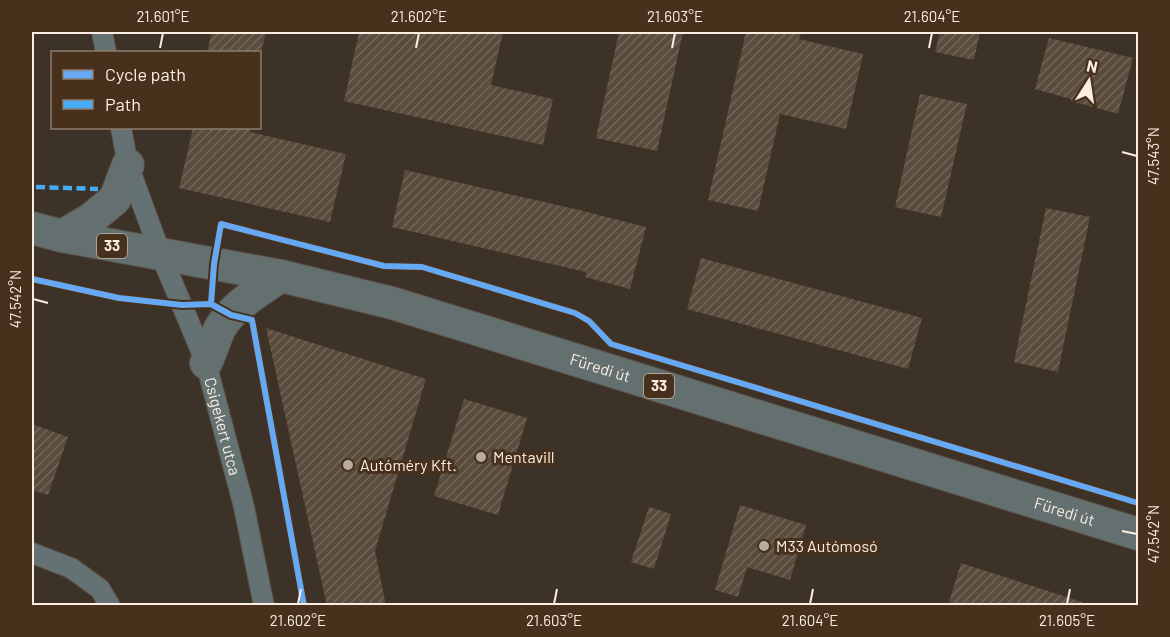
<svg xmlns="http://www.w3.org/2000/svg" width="1170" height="637" viewBox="0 0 1170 637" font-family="Barlow,sans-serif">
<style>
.building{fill:url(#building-hatch)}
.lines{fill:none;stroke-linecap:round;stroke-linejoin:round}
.minor-casing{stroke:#5a5046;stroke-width:22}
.primary-casing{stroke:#5a5046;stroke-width:34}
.minor{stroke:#647274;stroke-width:20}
.primary{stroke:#647070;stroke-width:32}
.quiet{stroke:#46acf6;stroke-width:4.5;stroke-dasharray:9 4.5;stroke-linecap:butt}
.cycleway-casing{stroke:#47311d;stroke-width:10}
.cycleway{stroke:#66a8f1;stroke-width:6}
.ticks{fill:none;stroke:#fbede1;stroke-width:2}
.poi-dot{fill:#b8aca0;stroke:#47311d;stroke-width:2}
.labels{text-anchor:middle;stroke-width:6;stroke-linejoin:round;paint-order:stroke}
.shield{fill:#47311d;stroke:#c5b5a6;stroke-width:1.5}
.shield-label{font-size:15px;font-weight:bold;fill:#fbede1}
.street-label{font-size:16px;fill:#fbede1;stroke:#47311d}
.poi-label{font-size:16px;fill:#fbede1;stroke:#47311d;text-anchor:start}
.neatline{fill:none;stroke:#fbede1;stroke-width:2}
.ticks-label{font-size:15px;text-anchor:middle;fill:#fbede1}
</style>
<defs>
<pattern id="building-hatch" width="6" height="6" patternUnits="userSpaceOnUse" patternTransform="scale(1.5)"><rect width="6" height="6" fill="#5a4c3c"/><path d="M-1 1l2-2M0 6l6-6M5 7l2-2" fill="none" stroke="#736658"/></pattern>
</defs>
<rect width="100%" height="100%" fill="#3d3227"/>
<g class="building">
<polygon points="212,32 266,32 261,52 207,52"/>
<polygon points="359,32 503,32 491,85 553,99 543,145 344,101"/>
<polygon points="619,32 683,32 657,151 596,138"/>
<polygon points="746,32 801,32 799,39 863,54 846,129 780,114 758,211 708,200"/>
<polygon points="940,32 980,32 974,60 935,52"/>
<polygon points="1049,38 1133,58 1118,114 1071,101 1071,99 1035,89"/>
<polygon points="920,94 967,104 941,217 895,207"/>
<polygon points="193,128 251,128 250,132 346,154 330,222 179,188"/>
<polygon points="405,170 579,210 646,227 630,289 585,277 586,272 392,227"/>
<polygon points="1046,208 1090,217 1058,372 1014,362"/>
<polygon points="701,258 922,318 908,369 687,309"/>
<polygon points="266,328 426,379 375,551 386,606 327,606"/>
<polygon points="464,399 527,418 498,515 434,496"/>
<polygon points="32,424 68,437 48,495 32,490"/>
<polygon points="740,505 806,525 790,580 747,567 738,597 715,590"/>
<polygon points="649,507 671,514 654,569 631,562"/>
<polygon points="961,563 1082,602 1081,606 948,606"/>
</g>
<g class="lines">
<defs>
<g id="minor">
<polyline points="102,32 106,52"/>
<path id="s1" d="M 121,128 L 128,165 L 161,255 L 206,363 L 244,507 L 264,606"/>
<polyline points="32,553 71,568 100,589 110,606"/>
</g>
<g id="primary">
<path id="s2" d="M 32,228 L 62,236 L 281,276 L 392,303 L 1138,534"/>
<polyline points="62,236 91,219 115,199 128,165"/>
<path d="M 206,363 C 211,352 215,339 220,328 C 232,307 261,289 281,276"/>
</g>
</defs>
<use href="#minor" class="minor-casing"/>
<use href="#primary" class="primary-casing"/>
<use href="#minor" class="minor"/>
<use href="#primary" class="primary"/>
<polyline class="quiet" points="36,187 98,189"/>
<defs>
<g id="cycleway">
<polyline points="32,279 119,298 182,305 211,304 231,315 252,320 304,606"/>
<polyline points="211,304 214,264 221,224 384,266 422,267 575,313 589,321 611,344 1138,503"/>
</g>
</defs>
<use href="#cycleway" class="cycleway-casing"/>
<use href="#cycleway" class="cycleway"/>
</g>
<path class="ticks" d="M 160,48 L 163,33M 416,48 L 419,33M 672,48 L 675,33M 929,48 L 932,33M 1122,152 L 1137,156M 33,299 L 48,303M 1122,531 L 1137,534M 298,604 L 301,589M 554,604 L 557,589M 810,604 L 813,589M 1067,604 L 1070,589"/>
<g class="poi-dot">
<circle cx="481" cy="457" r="6"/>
<circle cx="348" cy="465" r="6"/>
<circle cx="764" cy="546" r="6"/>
</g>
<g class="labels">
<g class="shield">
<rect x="97" y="234" width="30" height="24" rx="4.5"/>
<rect x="644" y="374" width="30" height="24" rx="4.5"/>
</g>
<g class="shield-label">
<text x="112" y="251">33</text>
<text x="659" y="391">33</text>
</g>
<g class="street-label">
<text dy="6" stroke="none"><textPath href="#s2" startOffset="586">Füredi út</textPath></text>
<text dy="6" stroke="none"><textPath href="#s1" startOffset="316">Csigekert utca</textPath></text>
<text dy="6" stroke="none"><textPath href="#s2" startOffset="1072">Füredi út</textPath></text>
</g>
<g class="poi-label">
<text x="493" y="463">Mentavill</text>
<text x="360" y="471">Autóméry Kft.</text>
<text x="776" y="552">M33 Autómosó</text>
</g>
</g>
<rect width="1170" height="637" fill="none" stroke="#47311d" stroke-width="66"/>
<rect x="51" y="51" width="210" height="78" fill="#47311d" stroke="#8f7c6b" stroke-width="1.5"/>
<rect x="63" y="70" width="30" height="9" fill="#66a8f1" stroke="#8f7c6b" stroke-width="1.5"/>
<text x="105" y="81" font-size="18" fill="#fbede1">Cycle path</text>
<rect x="63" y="100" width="30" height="9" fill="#46acf6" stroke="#8f7c6b" stroke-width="1.5"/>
<text x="105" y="111" font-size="18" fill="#fbede1">Path</text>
<g transform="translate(1089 81) rotate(12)" stroke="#47311d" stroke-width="4.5" paint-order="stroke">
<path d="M0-4.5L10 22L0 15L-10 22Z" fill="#fbede1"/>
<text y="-9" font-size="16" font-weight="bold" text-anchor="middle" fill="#fbede1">N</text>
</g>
<rect x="33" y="33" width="1104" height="571" class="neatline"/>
<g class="ticks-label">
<text x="163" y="22">21.601°E</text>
<text x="419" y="22">21.602°E</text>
<text x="675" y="22">21.603°E</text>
<text x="932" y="22">21.604°E</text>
<text transform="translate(1154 156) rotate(-90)" y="5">47.543°N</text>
<text transform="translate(16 299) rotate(-90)" y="5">47.542°N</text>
<text transform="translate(1154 534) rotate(-90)" y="5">47.542°N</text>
<text x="298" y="626">21.602°E</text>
<text x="554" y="626">21.603°E</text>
<text x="810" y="626">21.604°E</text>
<text x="1067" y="626">21.605°E</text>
</g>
</svg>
